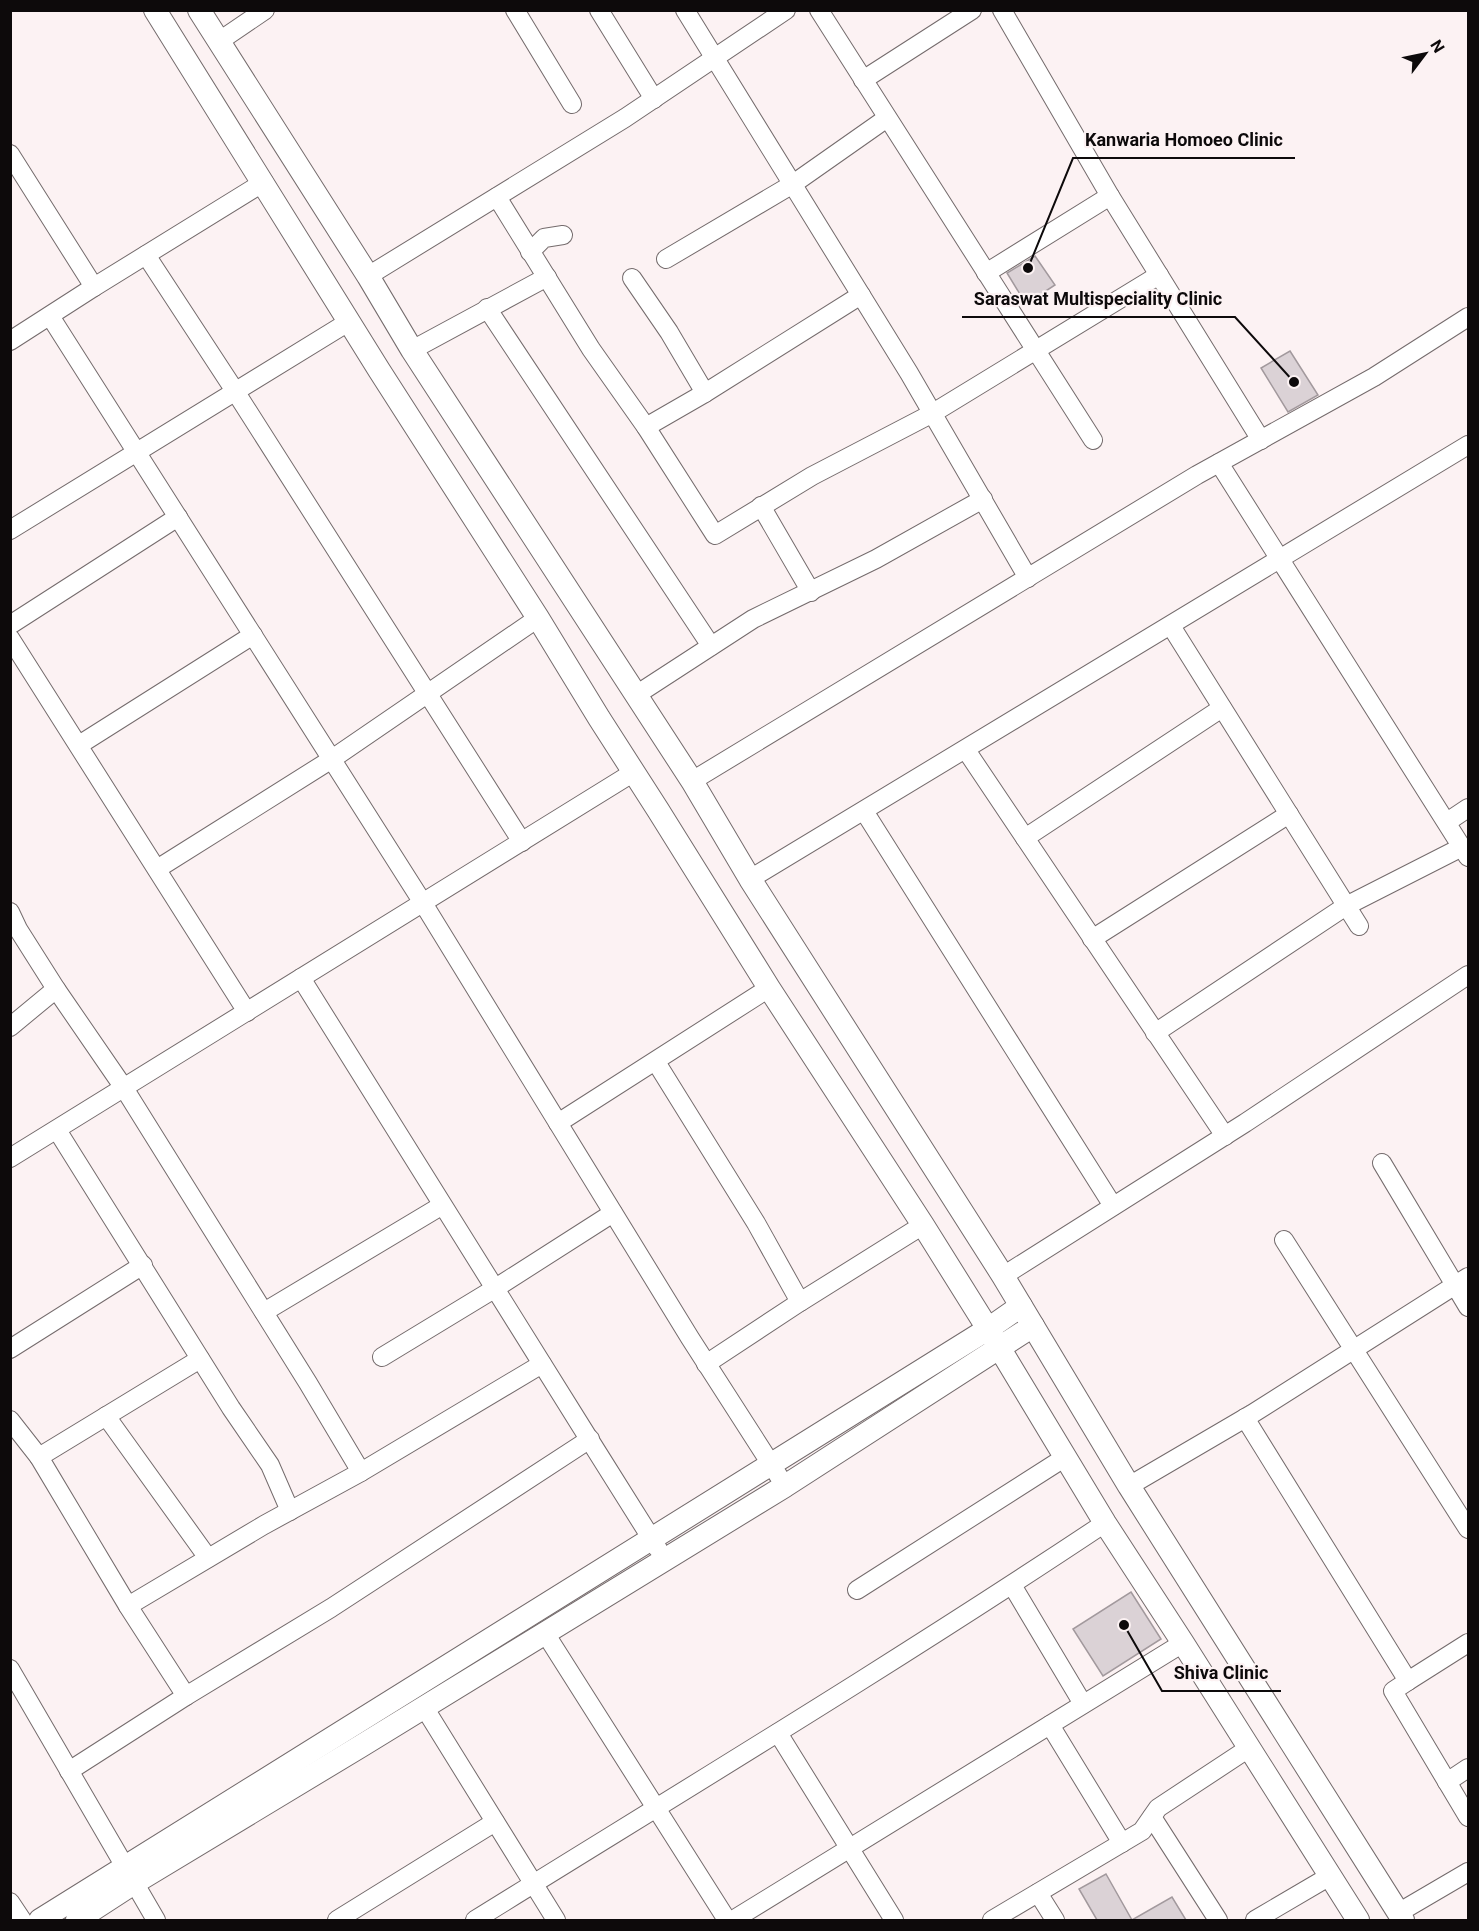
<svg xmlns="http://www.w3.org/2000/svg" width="1479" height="1931" font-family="Roboto,sans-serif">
<rect width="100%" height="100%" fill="#fcf2f3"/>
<g fill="#dbd2d6" stroke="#a2999d" stroke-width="1.5">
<polygon points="1035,256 1055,285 1026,304 1007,273"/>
<polygon points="1290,351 1318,395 1288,412 1261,368"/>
<polygon points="1131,1592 1161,1639 1103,1676 1073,1629"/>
<polygon points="1106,1874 1132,1920 1172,1897 1186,1920 1097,1920 1079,1889"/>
</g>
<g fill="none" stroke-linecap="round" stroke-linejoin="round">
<g stroke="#746b6c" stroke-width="20">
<g id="minor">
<polyline points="515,10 572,104"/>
<polyline points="599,10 654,99"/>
<polyline points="685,10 909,373 1028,578"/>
<polyline points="819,10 1093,440"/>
<polyline points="1002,10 1110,196 1261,440"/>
<polyline points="218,42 265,10"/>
<polyline points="863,80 972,10"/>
<polyline points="10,154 94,287 264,182"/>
<polyline points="497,197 591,349 646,427 715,535 812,476 933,413 1159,275"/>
<polyline points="530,252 544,238 563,235"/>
<polyline points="146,255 235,391 522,842"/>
<polyline points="666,259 793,184 887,118"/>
<polyline points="986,273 1110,196"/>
<polyline points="368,276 625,118 786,10"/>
<polyline points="632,278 669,332 705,393"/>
<polyline points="487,308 711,646"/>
<polyline points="50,316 423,903 690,1338 785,1486"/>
<polyline points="10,341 94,287"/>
<polyline points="412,350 547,277"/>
<polyline points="646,427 705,393 861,295"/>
<polyline points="1219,463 1468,857"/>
<polyline points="761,506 811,592"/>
<polyline points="10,530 350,321"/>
<polyline points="10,625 178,517"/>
<polyline points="1171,626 1359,926"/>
<polyline points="10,638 247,1012"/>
<polyline points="636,695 753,619 876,559 983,499"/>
<polyline points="79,745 253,635"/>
<polyline points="966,750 1225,1136"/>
<polyline points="692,781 1197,475 1374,377 1468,317"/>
<polyline points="864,811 1113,1206"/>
<polyline points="1447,822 1468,808"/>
<polyline points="1025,838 1222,708"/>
<polyline points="157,869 332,759 538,618"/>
<polyline points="750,879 1468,445"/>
<polyline points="10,912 18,929 56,989 124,1088 308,1383 361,1472"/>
<polyline points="1092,939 1289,814"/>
<path d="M301 978C419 1170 539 1359 658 1549"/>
<polyline points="10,1027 56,989"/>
<polyline points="1155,1033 1346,906 1462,847"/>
<polyline points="656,1062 756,1223 800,1302"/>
<polyline points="558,1123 769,988"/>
<polyline points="57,1130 231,1408 270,1465 290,1511"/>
<polyline points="10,1158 634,772"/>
<polyline points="1382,1163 1468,1307"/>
<polyline points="1284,1240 1468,1529"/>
<polyline points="1003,1276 1245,1123 1468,975"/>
<polyline points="264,1312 441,1206"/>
<polyline points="10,1349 143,1265"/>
<polyline points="382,1357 494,1289 613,1213"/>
<polyline points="706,1364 800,1302 923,1225"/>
<polyline points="106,1416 208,1558"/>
<polyline points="1245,1418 1408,1681 1468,1643"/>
<polyline points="10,1420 39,1457"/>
<polyline points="1129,1486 1252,1414 1468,1277"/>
<polyline points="1012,1585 1083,1704"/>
<polyline points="857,1590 1064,1458"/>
<polyline points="128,1606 264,1525 361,1472 542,1364"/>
<polyline points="545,1633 727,1920"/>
<polyline points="10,1669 156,1920"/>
<polyline points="1408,1681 1393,1691 1468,1817"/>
<polyline points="186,1696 128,1606 39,1457 200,1359"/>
<polyline points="424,1707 556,1920"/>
<polyline points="1050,1725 1122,1843"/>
<polyline points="778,1733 894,1920"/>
<polyline points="69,1771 186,1696 331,1608 590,1439"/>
<polyline points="1447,1782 1468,1768"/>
<polyline points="1152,1817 1218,1920"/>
<polyline points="1038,1893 1055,1920"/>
<polyline points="10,1902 22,1920"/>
<polyline points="1398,1913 1468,1872"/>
<polyline points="337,1920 495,1822"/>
<path d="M475 1920C686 1789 898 1661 1105 1523"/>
<polyline points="733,1920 1183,1643"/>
<polyline points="992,1920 1142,1831 1158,1808 1249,1748"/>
<polyline points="1255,1920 1330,1876"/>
</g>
</g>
<g stroke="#746b6c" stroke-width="24">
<g id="tertiary">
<polyline points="155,10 379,370 538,618 599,718 658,810 769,988 923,1225 988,1329 1105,1523 1183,1643 1358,1920"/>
<polyline points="199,10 368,276 412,350 692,781 750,879 1003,1276 1129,1486 1403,1920"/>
<polyline points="40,1920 988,1329 1021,1306"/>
<polyline points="77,1920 134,1883 361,1746 785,1486 1033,1326"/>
</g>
</g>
<use href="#minor" stroke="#fff" stroke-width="18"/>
<use href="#tertiary" stroke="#fff" stroke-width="22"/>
</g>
<path fill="none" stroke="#0d0a0b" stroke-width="2" d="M1028 268L1073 158H1295M1294 382L1235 317H962M1124 1625L1162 1691H1281"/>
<g fill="#0d0a0b" stroke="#fcf2f3" stroke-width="2">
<circle cx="1028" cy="268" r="6"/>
<circle cx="1294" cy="382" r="6"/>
<circle cx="1124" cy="1625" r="6"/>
</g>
<g font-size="18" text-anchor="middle" font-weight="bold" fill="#0d0a0b" stroke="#fcf2f3" stroke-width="4.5" stroke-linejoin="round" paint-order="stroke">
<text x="1184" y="146">Kanwaria Homoeo Clinic</text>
<text x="1098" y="305">Saraswat Multispeciality Clinic</text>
<text x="1221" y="1679">Shiva Clinic</text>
</g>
<rect width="1479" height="1931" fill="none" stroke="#0d0a0b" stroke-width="24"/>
<g transform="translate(1425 54) rotate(58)" stroke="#fcf2f3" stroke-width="4.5" paint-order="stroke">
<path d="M0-4.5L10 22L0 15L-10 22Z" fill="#0d0a0b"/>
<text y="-9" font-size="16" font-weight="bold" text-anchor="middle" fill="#0d0a0b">N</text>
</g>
</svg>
